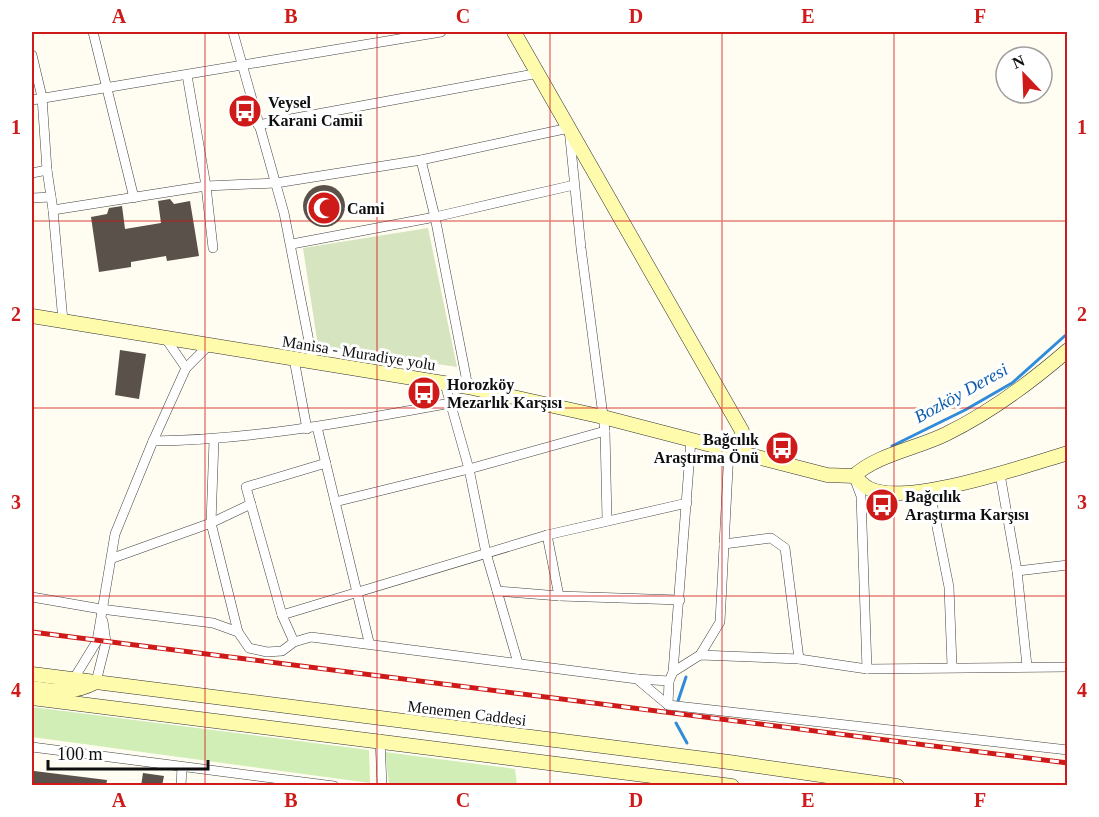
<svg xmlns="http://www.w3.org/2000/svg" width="1099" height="817" font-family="Georgia,serif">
<rect width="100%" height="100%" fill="#fffdf1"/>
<g fill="#d0eeb6">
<polygon points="32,707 369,750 370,783 32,737"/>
<polygon points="385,752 515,769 517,785 389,784"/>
</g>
<polygon fill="#d6e4bf" points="428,228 457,367 318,346 303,248"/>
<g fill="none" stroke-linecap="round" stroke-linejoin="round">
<g stroke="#308cda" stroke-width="3">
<polyline points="892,446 965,410 1012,383 1068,333"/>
<polyline points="678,701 686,677"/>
<polyline points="676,723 687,743"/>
</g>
</g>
<g fill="#59514a">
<circle cx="324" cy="206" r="21"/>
<polygon points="170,199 174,204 190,201 199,256 167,261 166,256 131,262 131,267 99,272 91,217 107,214 109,208 122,206 125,229 161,223 158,201"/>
<polygon points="120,350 146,354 139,399 115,395"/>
<polygon points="34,771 107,780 106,786 32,786"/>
<polygon points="143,773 164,776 162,786 141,786"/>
</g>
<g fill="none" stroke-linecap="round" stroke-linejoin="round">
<g stroke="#424242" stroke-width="10">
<g id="street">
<polyline points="93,32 134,198"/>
<polyline points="233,32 284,213 313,362"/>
<polyline points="32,55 42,97 47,170 53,210 63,321"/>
<polyline points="187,75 206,186 213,248"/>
<polyline points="32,100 441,32"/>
<polyline points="258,125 539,73"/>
<polyline points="421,160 435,217 468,387"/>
<polyline points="32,173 47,170"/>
<polyline points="32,198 51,197"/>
<polyline points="53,210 206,186 276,183 421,160 569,128 581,248 605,431 607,520"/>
<polyline points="292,244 435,217 574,185"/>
<polyline points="166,339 186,368"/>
<polyline points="294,359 307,429"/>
<polyline points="445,384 469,469 486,553 518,663"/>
<polyline points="317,427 369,642"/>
<polyline points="214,440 211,523 238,632"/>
<path d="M153 441C254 440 352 421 451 403"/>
<polyline points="1000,474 1017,571 1027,666"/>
<polyline points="855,480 861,496 867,669"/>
<polyline points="930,492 949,587 952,666"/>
<polyline points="335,502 469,469 605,431"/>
<polyline points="547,535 559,596"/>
<polyline points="724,544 771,538 785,548 799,659"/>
<polyline points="113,558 211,523 251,504"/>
<polyline points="1017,571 1068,565"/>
<polyline points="497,591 559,596 680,600"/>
<polyline points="32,597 101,609 213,623 238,632 249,648 267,652 282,651 294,642 311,637 637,679 668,705 1068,750"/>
<polyline points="282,615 547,535 687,503"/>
<polyline points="294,642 282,615 246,487 326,463"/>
<polyline points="700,655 720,622 729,450"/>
<polyline points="673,672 700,655 799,659 867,669 1068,667"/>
<polyline points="637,679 669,681 673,672 691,440"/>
<polyline points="73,680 97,641 115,534 153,441 186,368 209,345"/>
<polyline points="96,682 106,642 103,621"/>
<polyline points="668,705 669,681"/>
<polyline points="380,739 382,786"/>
<polyline points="32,747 334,786"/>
<polyline points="181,786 182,767"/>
</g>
</g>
<g stroke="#313131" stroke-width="15">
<g id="secondary">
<polyline points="514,32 742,431 738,453"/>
<polyline points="32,316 468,387 603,417 827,475 854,476"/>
<path d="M854 476C876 455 918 448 946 434 991 412 1030 383 1068 350"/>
<path d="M854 476C858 480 863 485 868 488 905 508 1027 465 1068 453"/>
<polyline points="32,674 729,762 897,786"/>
<path d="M32 688C56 692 73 694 96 682"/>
<polyline points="32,698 732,786"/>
</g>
</g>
<use href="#street" stroke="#fff" stroke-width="9"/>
<use href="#secondary" stroke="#fffbac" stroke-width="14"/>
<g stroke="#ce1a18" stroke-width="5">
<polyline id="rail" points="32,632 1068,763"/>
</g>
<use href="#rail" stroke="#fff" stroke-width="3" stroke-dasharray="9" stroke-linecap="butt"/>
</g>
<path fill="none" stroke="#ce1a18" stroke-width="1.5" stroke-opacity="0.55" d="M205 32V786M377 32V786M550 32V786M722 32V786M894 32V786M32 221H1068M32 408H1068M32 596H1068"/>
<defs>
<g id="bus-disc" transform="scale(1.725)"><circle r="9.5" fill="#ce1a18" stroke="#fff"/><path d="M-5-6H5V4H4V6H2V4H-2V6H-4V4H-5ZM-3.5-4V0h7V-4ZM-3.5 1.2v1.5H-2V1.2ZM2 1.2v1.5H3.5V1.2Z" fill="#fff"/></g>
<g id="mosque-disc" transform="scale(1.725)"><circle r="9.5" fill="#ce1a18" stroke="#fff"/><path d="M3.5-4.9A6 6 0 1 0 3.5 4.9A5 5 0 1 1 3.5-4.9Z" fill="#fff"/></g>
</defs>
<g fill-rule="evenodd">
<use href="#bus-disc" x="245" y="111"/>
<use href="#mosque-disc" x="324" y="208"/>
<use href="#bus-disc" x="424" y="393"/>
<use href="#bus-disc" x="782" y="448"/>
<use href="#bus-disc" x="882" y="505"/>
</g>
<g text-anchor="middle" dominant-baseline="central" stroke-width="6" stroke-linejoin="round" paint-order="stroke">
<g font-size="16" font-weight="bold" fill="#0f0f0f" stroke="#fff" text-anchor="start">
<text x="268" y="102">Veysel<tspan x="268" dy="18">Karani Camii</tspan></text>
<text x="347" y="208">Cami</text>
<text x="447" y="384">Horozköy<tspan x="447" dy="18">Mezarlık Karşısı</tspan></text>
<text x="759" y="439" text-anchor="end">Bağcılık<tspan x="759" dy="18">Araştırma Önü</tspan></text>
<text x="905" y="496">Bağcılık<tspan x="905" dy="18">Araştırma Karşısı</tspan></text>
</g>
<g font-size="16" fill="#0f0f0f" stroke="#fff">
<text transform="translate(359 353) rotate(9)">Manisa - Muradiye yolu</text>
<text transform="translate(467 713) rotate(7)">Menemen Caddesi</text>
</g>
<g font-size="18" font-style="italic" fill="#0b5dae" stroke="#fff">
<text transform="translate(961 393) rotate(-29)">Bozköy Deresi</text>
</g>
</g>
<rect width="1099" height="817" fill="none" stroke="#ffffff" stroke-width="66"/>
<g transform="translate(1024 75) rotate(337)"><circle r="28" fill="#ffffff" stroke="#9f9f9f" stroke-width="1.5"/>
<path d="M0-4.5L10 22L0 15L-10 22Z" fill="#ce1a18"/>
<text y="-9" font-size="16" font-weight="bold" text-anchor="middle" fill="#0f0f0f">N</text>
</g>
<path d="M48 760v9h160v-9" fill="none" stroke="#0f0f0f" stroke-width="3"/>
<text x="57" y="760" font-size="18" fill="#0f0f0f" stroke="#ffffff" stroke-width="4.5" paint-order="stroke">100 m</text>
<rect x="33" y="33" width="1033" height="751" fill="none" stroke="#ce1a18" stroke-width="2"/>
<g font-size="20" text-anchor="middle" font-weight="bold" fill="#ce1a18">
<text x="119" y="23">A</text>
<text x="291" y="23">B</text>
<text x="463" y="23">C</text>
<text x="636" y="23">D</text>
<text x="808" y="23">E</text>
<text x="980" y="23">F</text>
<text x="16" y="134">1</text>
<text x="1082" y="134">1</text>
<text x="16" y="321">2</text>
<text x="1082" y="321">2</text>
<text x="16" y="509">3</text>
<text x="1082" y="509">3</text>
<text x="16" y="697">4</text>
<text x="1082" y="697">4</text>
<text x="119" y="807">A</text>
<text x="291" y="807">B</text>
<text x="463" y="807">C</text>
<text x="636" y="807">D</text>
<text x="808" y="807">E</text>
<text x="980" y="807">F</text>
</g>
</svg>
